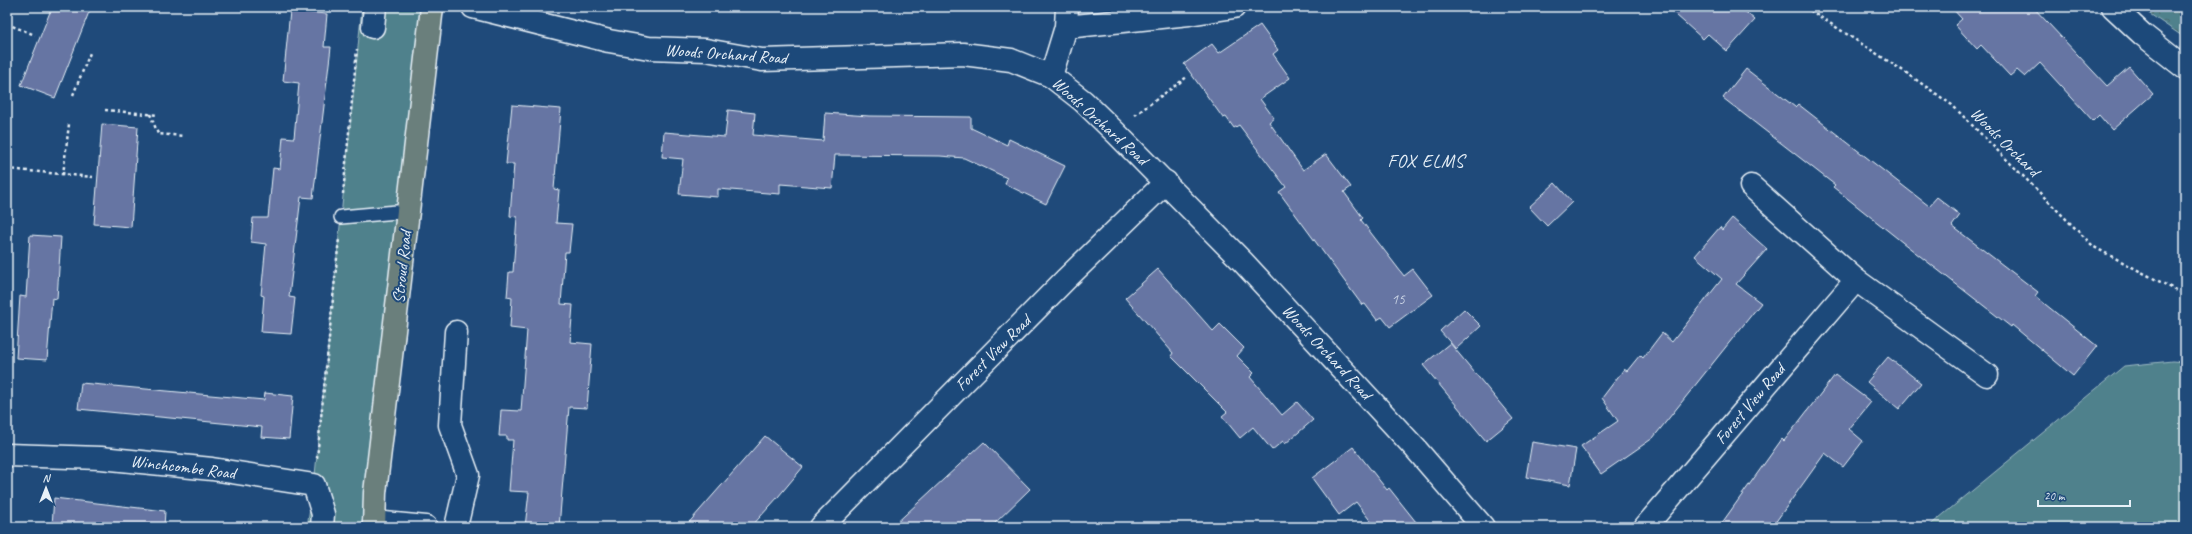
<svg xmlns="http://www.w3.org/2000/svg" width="2192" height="534" font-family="Caveat,sans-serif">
<defs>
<pattern id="forest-crowns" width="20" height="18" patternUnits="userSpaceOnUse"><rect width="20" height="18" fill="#4f818c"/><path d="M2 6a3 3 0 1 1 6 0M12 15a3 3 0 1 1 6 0" fill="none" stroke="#4b676e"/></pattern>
</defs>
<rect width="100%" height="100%" fill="#1f4a7a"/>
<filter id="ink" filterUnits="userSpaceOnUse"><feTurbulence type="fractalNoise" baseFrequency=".025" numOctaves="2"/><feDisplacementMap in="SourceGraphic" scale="8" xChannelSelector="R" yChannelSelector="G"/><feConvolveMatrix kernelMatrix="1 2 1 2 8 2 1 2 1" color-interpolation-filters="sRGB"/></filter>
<g filter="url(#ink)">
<g fill="#4f818c" stroke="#9cb9c2">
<polygon points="362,7 432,7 374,527 307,527 314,485"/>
<polygon points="2172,361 2185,362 2185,527 1928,527 2124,366"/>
</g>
<polygon fill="url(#forest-crowns)" stroke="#9cb9c2" points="2140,7 2185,7 2185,38 2144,10"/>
<g fill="#6675a3" stroke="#e8f1f8">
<polygon points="52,7 91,7 55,98 21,85"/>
<polygon points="1667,7 1740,7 1755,20 1727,51 1708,34 1703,39"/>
<polygon points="1951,7 2033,7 2107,86 2129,67 2153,94 2112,130 2099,115 2093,121 2040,63 2025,77 2017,70 2010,76 1981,45 1977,49 1955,25 1962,19"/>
<polygon points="290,11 327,14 324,47 331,47 313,198 301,197 289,297 295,298 291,334 261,332 264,296 261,295 266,244 251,242 253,218 268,218 273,168 280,169 283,137 294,138 299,83 283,81"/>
<polygon points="1260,25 1278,50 1273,54 1290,78 1260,99 1274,118 1269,122 1303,170 1326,154 1351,187 1344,192 1363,218 1361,220 1404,276 1413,269 1433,295 1390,327 1382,317 1377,320 1365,304 1362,305 1279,192 1286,187 1239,125 1234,128 1226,117 1223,118 1184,64 1212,44 1219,53"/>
<polygon points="1746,69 1795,107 1798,104 1929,206 1937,197 1960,215 1952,226 2038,292 2035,296 2097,346 2073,376 2012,325 2011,327 1902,242 1833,187 1835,185 1723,98"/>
<polygon points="512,105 561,109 554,189 559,190 556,223 572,224 569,252 565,252 561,304 573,305 570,342 592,344 587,408 569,407 559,527 525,527 529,492 509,491 513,440 507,440 507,436 499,436 501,410 521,411 527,330 510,328 512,298 507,297 509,272 513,272 517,217 510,216 514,164 506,164"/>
<polygon points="728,110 755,113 753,135 823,141 825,113 869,116 971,117 971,128 1007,145 1009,139 1065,166 1046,204 1005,184 1007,178 964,158 940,156 835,155 832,188 780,184 780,194 718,189 718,197 679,194 683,159 662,157 664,132 725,137"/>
<polygon points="102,124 138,127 131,227 94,224"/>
<polygon points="1555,183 1572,202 1547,226 1529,207"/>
<polygon points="1732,218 1767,249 1736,284 1761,303 1653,438 1601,474 1581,446 1618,421 1602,398 1624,369 1627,371 1640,355 1643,358 1662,333 1672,342 1722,279 1695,256 1720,227 1722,230"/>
<polygon points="30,235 61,237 57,299 52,298 47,360 16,358 20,296 26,297"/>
<polygon points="1158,269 1213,331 1220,324 1244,348 1237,356 1254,373 1250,377 1282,415 1297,402 1313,420 1285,444 1283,441 1272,450 1253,427 1240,438 1222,416 1227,412 1171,356 1173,353 1125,298"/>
<polygon points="1464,309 1481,326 1456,349 1440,331"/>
<polygon points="1450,343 1513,419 1486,441 1423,365"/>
<polygon points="1888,357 1921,383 1899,409 1867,382"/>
<polygon points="1835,375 1871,402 1849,429 1863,441 1843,467 1825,453 1772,527 1719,527 1782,439 1784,441"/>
<polygon points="81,383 264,400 265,393 293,396 289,439 261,437 262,427 78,409"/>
<polygon points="765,436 803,467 778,497 751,527 685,527"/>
<polygon points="984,442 1030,489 991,527 892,527"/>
<polygon points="1532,442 1576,449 1570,485 1526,477"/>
<polygon points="1353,447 1387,490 1389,488 1420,527 1375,527 1356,502 1339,515 1312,478"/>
<polygon points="54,498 165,511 164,527 73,527 52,525"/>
</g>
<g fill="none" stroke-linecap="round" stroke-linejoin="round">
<g stroke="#e8f1f8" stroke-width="16">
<polyline id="service" points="341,217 408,211"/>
</g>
<g stroke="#e8f1f8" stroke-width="25">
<g id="minor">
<polyline points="473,7 609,41 649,48 706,50 762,60 963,54 1011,60 1051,76 1083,101 1116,133 1243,262 1415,448 1483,527"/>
<polyline points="2113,7 2142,34 2185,68"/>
<polyline points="373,27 375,7"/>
<polyline points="1066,27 1189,14 1234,7"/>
<polyline points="1051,76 1066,27 1067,7"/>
<polyline points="1856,280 1987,375"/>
<polyline points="7,455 101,458 212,469 314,485 323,514 322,527"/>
<polyline points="374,522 426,527"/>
<polyline points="456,527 468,475 450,425 456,332"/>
<polyline points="821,527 1066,279 1166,182"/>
<polyline points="1645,527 1856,280 1751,186"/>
</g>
</g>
<g stroke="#e8f1f8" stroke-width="25">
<polyline id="primary" points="374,527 375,493 432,7"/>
</g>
<g stroke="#e8f1f8" stroke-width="2.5" stroke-dasharray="3 3" stroke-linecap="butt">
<polyline points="1805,7 1908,74 1952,105 2094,247 2185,295"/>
<polyline points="7,24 35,35"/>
<polyline points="73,95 90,53"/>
<polyline points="105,110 158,115"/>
<polyline points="150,114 158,134 184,136"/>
<polyline points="1135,115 1187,77"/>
<polyline points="7,169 93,177"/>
<polyline points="63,175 69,124"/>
<polyline points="343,194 357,49"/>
<polyline points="317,458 339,238"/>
</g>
<use href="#service" stroke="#1f4a7a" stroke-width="13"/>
<use href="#minor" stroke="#1f4a7a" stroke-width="22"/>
<use href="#primary" stroke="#6b7f7c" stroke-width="22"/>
</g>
</g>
<g text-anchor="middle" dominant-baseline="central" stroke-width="4" stroke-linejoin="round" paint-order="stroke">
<g font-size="15" fill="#c8d2e3">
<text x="1398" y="299">15</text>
</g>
<g font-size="17" fill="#e8f1f8" stroke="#1f4a7a">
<text transform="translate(726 54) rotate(4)">Woods Orchard Road</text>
<text transform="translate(1100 121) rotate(42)">Woods Orchard Road</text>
<text transform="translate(2005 142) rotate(45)">Woods Orchard</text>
<text transform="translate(402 267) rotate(-84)">Stroud Road</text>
<text transform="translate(1327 352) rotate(47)">Woods Orchard Road</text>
<text transform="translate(993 353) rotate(-45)">Forest View Road</text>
<text transform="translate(1750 404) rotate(-50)">Forest View Road</text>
<text transform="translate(183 467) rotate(7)">Winchcombe Road</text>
</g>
<g font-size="18" letter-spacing="1" fill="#e8f1f8" stroke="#1f4a7a">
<text x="1426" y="161">FOX ELMS</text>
</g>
</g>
<rect width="2192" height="534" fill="none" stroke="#1f4a7a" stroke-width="24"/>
<rect x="12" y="12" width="2168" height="510" fill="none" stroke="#e8f1f8" stroke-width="1.5" filter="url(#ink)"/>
<g transform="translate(46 488)" stroke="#1f4a7a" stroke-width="3" paint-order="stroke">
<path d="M0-3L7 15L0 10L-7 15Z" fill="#e8f1f8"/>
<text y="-6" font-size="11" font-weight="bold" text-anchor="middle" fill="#e8f1f8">N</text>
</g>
<path d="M2038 500v6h92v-6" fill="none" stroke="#e8f1f8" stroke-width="2"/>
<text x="2044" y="500" font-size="12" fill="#e8f1f8" stroke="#1f4a7a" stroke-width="3" paint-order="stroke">20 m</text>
</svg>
